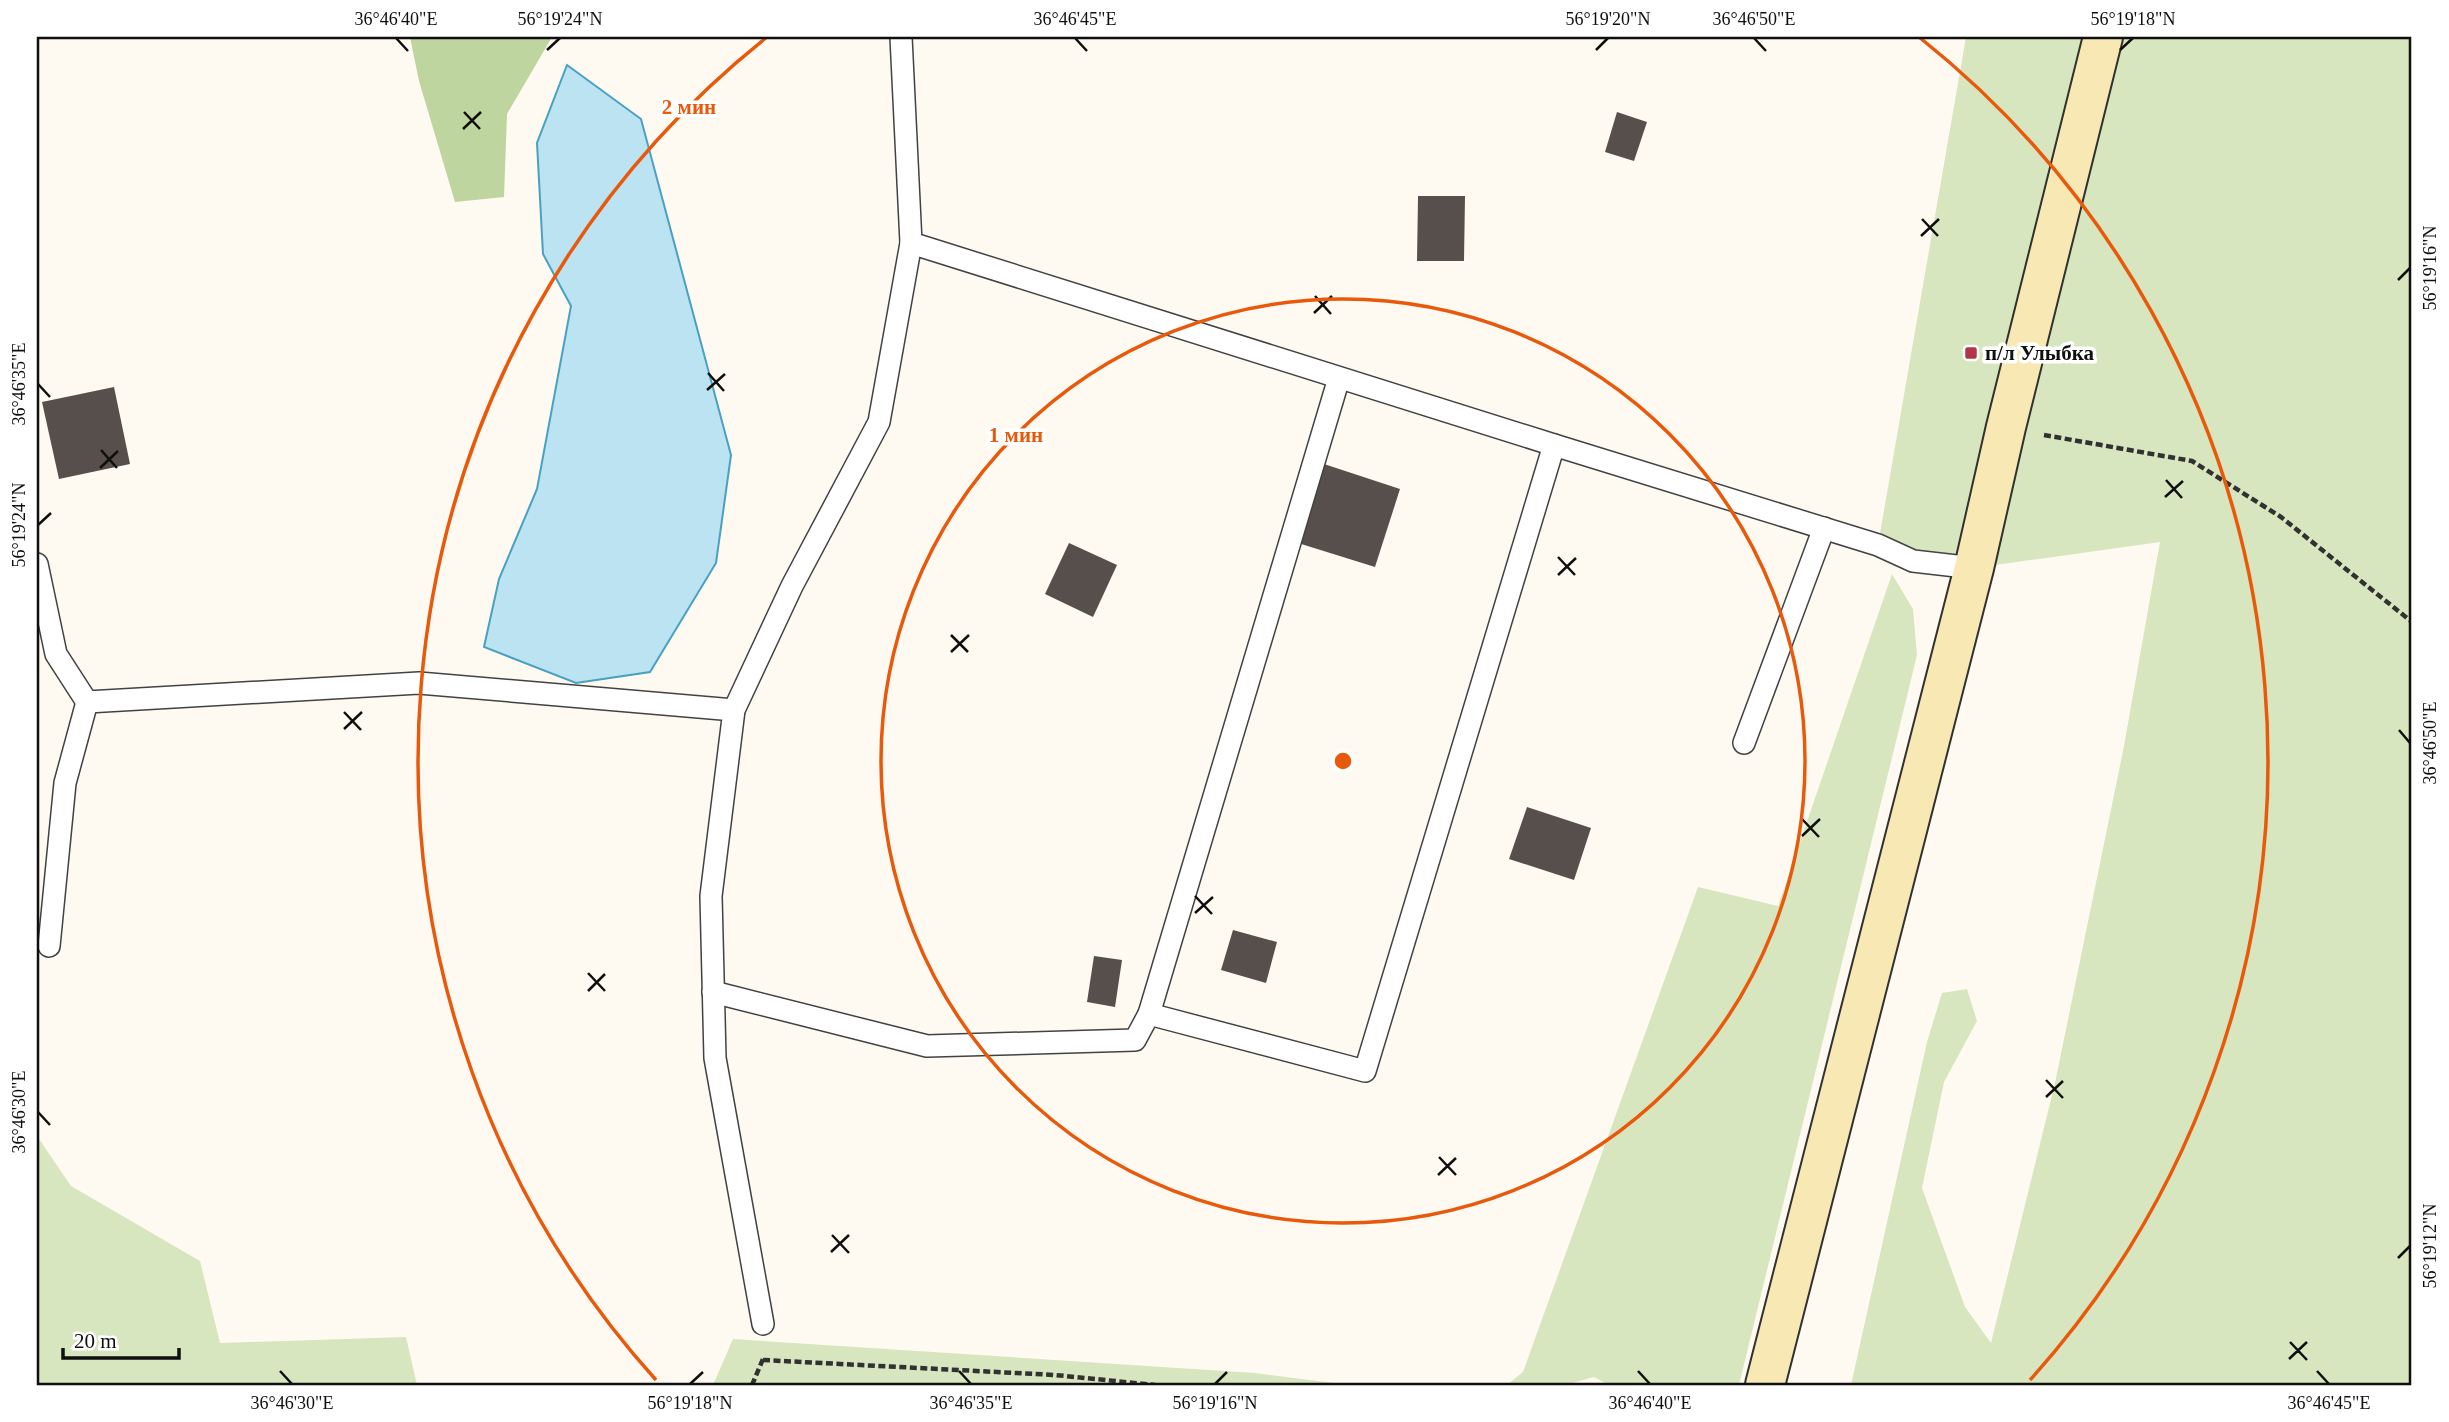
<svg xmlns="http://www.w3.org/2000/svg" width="2449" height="1422" font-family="Georgia,serif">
<rect width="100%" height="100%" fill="#fefaf2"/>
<g fill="#d7e6be">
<polygon points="1966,37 2412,37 2412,1385 1851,1385 1927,1042 1942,993 1967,989 1977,1021 1944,1082 1922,1188 1965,1307 1991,1343 2055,1083 2124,746 2160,542 1974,568 1878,545"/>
<polygon points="1892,574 1913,609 1917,655 1739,1385 1609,1385 1594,1377 1565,1385 1507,1385 1523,1372 1698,887 1778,906"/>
<polygon points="37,1136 71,1186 200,1261 220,1343 406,1337 417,1385 37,1385"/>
<polygon points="733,1339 1255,1373 1350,1385 713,1385"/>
</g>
<polygon fill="#bed59f" points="410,37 552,37 507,114 504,197 455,202 419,81"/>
<polygon fill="#bbe3f1" stroke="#49a0c1" stroke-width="2" points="567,65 641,119 731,455 716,563 650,672 576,683 484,647 499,579 537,489 571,306 543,254 537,143"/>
<g fill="#574f4c">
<polygon points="1617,112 1647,122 1634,161 1605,152"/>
<polygon points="1418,196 1465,196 1464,261 1417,261"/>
<polygon points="114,387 130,464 59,479 42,402"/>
<polygon points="1324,464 1400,489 1375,567 1298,543"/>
<polygon points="1069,543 1117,565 1093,617 1045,594"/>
<polygon points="1527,807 1591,828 1574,880 1509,859"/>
<polygon points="1233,930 1277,942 1266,983 1221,970"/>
<polygon points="1094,956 1122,960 1115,1007 1087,1002"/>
</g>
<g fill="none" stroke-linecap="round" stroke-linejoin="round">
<g stroke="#424242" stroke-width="24">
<g id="lane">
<polyline points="911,243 1554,445 1878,545 1913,561 1974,568"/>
<polyline points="37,564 56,654 87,702 419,683 734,710"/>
<polyline points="1744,743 1824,528"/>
<polyline points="49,946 65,783 87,702"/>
<polyline points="713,992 927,1046 1135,1040 1149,1014 1365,1071 1554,445"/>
<polyline points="1149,1014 1339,378"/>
<polyline points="763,1324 715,1058 711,896 734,710 792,586 879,422 911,243 901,37"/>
</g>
</g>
<g stroke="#313131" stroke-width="42">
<polyline id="secondary" points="1765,1385 1974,568 2006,427 2103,37"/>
</g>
<g stroke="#313131" stroke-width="4.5" stroke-dasharray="7 3.5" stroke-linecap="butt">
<polyline points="2044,435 2192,461 2281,517 2412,622"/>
<polyline points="763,1360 1055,1375 1155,1385"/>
<polyline points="752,1385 763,1359"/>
</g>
<use href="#lane" stroke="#fff" stroke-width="21"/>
<use href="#secondary" stroke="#f8e8b3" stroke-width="38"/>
</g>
<path fill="none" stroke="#0f0f0f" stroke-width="2.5" d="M396 38 408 51M1075 38 1087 51M1754 38 1766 51M547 50 560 38M1596 50 1608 38M2120 50 2133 38M464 112 480 129M463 129 481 112M1922 219 1938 236M1921 236 1939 219M2398 280 2410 268M1315 296 1331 314M1314 313 1332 296M708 373 724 391M38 384 50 397M707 390 725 374M101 450 117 468M100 468 118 451M2166 480 2182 498M2165 497 2183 481M38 525 51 513M1558 557 1575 575M1558 575 1576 558M951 635 968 652M951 652 969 635M344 712 361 730M344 729 362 712M2399 730 2410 743M1802 819 1819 837M1802 836 1820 819M1195 896 1212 914M1195 913 1213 897M588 973 605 991M588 991 605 974M2046 1080 2063 1098M2046 1097 2063 1081M38 1112 50 1125M1439 1157 1456 1175M1438 1175 1456 1158M832 1235 849 1253M831 1252 849 1235M2398 1258 2410 1246M2290 1342 2307 1360M2289 1359 2307 1342M280 1371 292 1384M959 1371 971 1384M1638 1371 1650 1384M2317 1371 2329 1384M690 1384 703 1372M1215 1384 1227 1372"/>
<g fill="none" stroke="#e8590c" stroke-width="3.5">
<circle cx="1343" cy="761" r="462"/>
<path d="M656 1380A925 925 0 0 1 767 37M1919 37A925 925 0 0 1 2030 1380"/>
</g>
<rect fill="#b33348" stroke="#fff" stroke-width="2.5" x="1964" y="346" width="14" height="14" rx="3.5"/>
<g text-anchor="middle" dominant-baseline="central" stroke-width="7" stroke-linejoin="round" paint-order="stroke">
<g font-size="21" font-weight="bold" fill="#0f0f0f" stroke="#fff" text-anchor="start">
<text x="1985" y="353">п/л Улыбка</text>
</g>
</g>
<circle cx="1343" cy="761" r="10" fill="#e8590c" stroke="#fff" stroke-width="3.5"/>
<g font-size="21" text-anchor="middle" font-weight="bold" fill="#e8590c" stroke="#fff" stroke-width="7" stroke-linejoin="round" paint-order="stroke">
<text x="689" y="114">2 мин</text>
<text x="1016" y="442">1 мин</text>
</g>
<rect width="2449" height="1422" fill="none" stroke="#ffffff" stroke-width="77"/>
<path d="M63 1348v10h116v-10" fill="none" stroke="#0f0f0f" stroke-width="3.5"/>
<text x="74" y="1348" font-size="21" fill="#0f0f0f" stroke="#ffffff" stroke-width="5" paint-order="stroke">20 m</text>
<rect x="38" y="38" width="2372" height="1346" fill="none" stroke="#0f0f0f" stroke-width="2.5"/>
<g font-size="18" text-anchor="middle" fill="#0f0f0f">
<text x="396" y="25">36°46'40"E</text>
<text x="560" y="25">56°19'24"N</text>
<text x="1075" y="25">36°46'45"E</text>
<text x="1608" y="25">56°19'20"N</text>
<text x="1754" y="25">36°46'50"E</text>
<text x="2133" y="25">56°19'18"N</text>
<text transform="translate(2430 268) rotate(-90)" y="6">56°19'16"N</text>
<text transform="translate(19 384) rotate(-90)" y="6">36°46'35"E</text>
<text transform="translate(19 525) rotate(-90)" y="6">56°19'24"N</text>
<text transform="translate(2430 743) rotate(-90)" y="6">36°46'50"E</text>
<text transform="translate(19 1112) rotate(-90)" y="6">36°46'30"E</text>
<text transform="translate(2430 1246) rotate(-90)" y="6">56°19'12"N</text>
<text x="292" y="1409">36°46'30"E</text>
<text x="690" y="1409">56°19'18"N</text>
<text x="971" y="1409">36°46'35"E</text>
<text x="1215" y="1409">56°19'16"N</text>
<text x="1650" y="1409">36°46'40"E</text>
<text x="2329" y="1409">36°46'45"E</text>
</g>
</svg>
